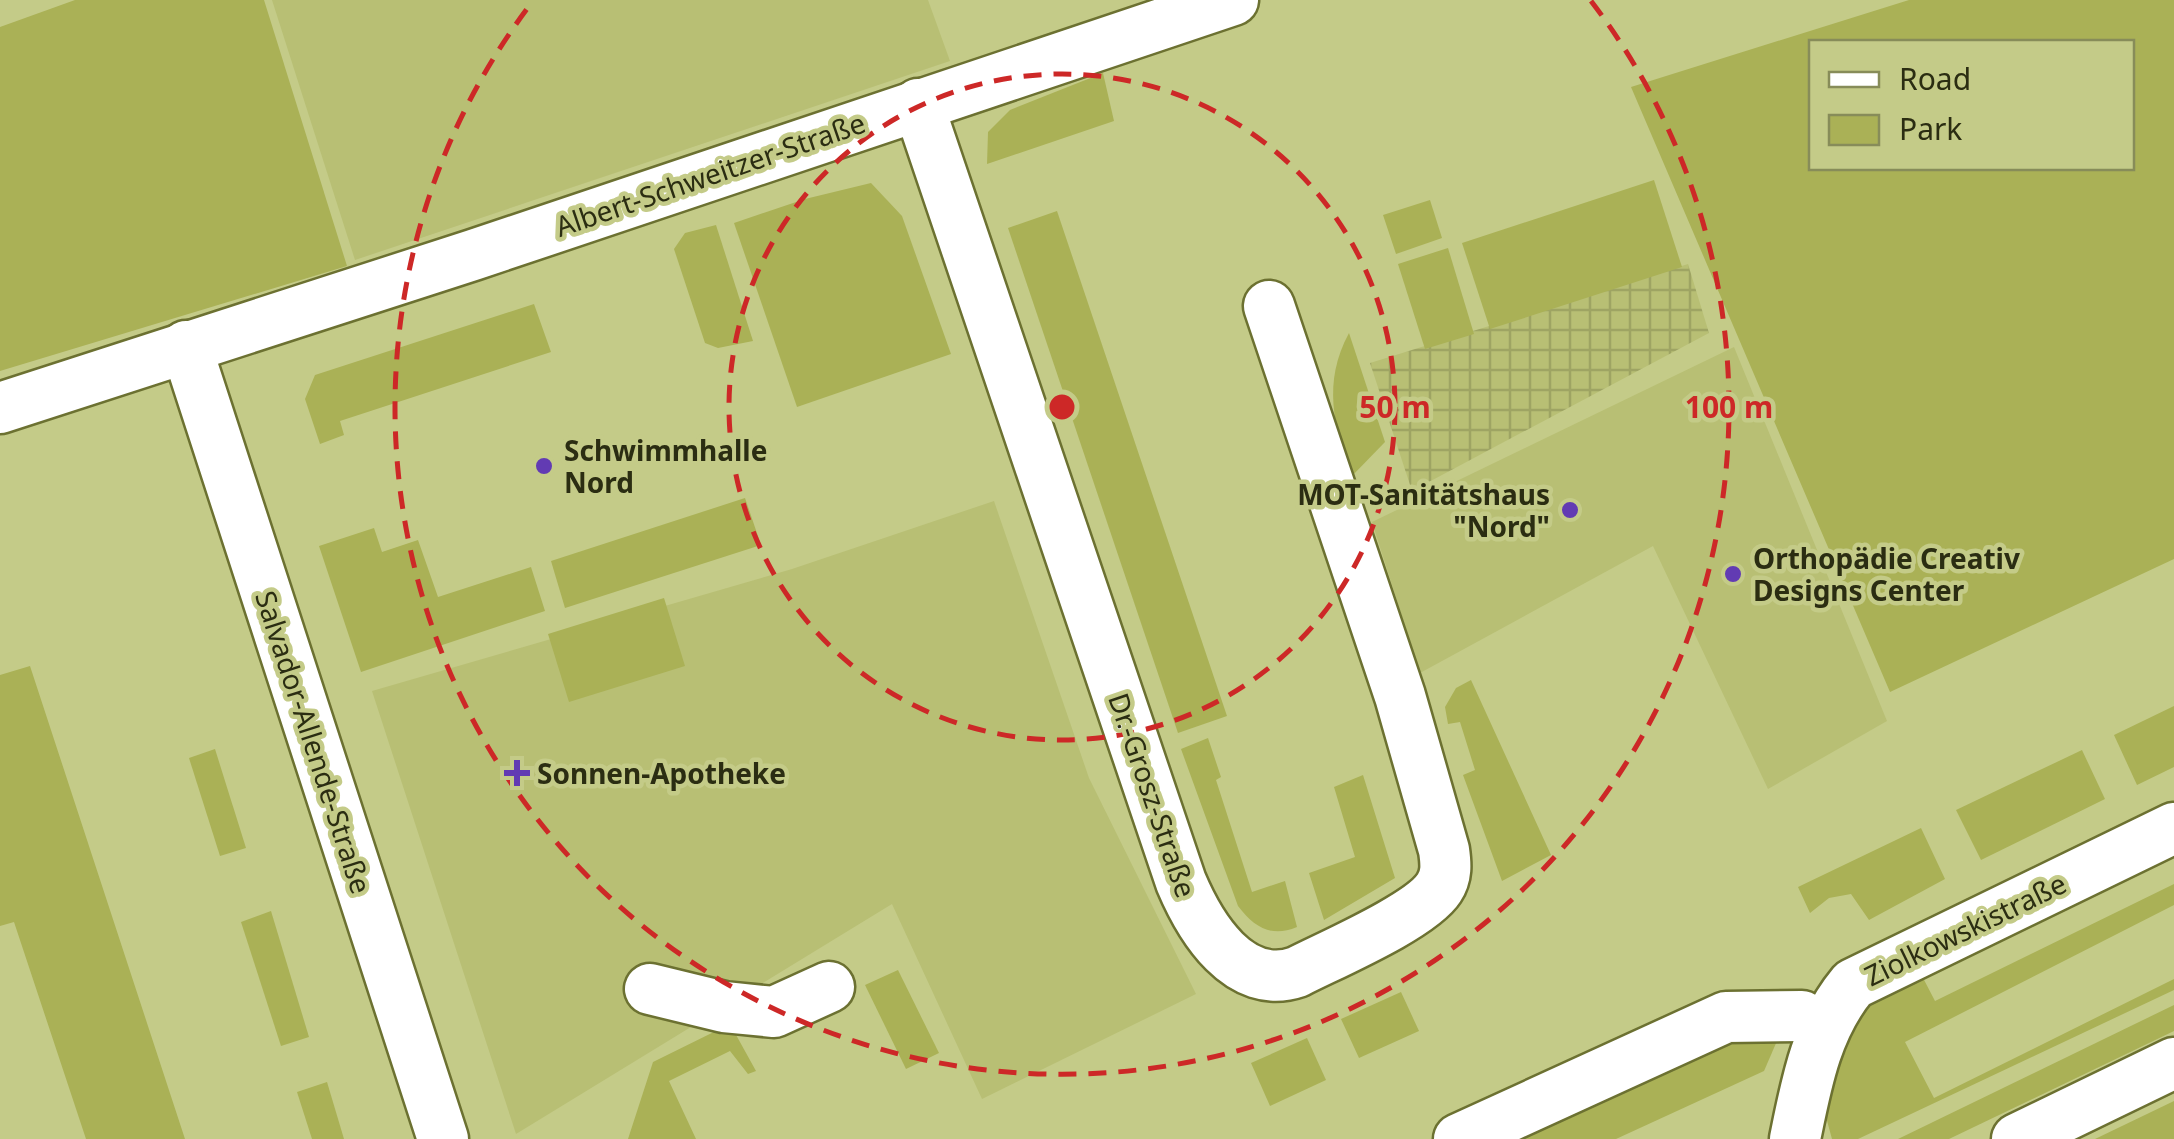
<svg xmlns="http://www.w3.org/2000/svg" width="2174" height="1139" font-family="'Noto Sans',sans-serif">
<defs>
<pattern id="industrial-grid" width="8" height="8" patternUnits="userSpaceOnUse" patternTransform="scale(2.5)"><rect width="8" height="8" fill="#b8bf74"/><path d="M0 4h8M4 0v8" fill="none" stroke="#9ea463"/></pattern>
</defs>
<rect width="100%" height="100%" fill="#c4cb88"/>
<g fill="#b8bf74">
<polygon points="272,0 928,0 950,61 355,260"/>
<polygon points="1734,347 1887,721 1768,789 1653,546 1420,673 1372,522"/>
<polygon points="994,501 1089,778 1196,994 982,1099 892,904 516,1134 372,691 792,569"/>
</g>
<polygon fill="url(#industrial-grid)" points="1688,264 1709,333 1412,491 1370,363"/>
<g fill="#aab156" fill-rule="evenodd">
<polygon points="75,0 264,0 347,266 0,371 0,27"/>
<path d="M1909 0H2174V559L1890 692 1631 87ZM1812 42H2132V168H1812Z"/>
<polygon points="1103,73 1114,121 987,164 988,132 1010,110"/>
<polygon points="1654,180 1682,267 1490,329 1462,243"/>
<polygon points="871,183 902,216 951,354 797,407 734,223 805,199"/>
<polygon points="1430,200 1442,238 1396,254 1383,215"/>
<polygon points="1057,211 1227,716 1178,733 1008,228"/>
<polygon points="716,225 753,341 718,348 705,343 674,249 685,233"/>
<polygon points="1448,248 1474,334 1425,349 1398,264"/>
<polygon points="534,304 551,352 340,421 344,435 320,444 305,399 315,375"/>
<path d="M1349 333 1385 442 1351 477C1334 426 1322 383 1349 333Z"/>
<polygon points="745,498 761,545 565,608 551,561"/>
<polygon points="374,528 382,552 418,540 438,597 531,567 545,611 361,672 319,546"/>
<polygon points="664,598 685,666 569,702 548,634"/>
<polygon points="30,666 185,1139 86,1139 14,922 0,926 0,675"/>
<polygon points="1471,680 1551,855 1502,881 1463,775 1475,770 1460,722 1448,724 1445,707 1456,688"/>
<polygon points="2174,706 2174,767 2137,785 2114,735"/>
<path d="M1208 738 1221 777 1216 780 1252 892 1285 881 1297 927C1271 938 1254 927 1238 906L1181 749Z"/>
<polygon points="215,749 246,848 220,856 189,758"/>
<polygon points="2082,750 2105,799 1981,860 1956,810"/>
<polygon points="1363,775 1395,878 1324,920 1309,873 1355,857 1334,787"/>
<polygon points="1921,828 1945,879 1869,920 1851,894 1829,898 1810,913 1798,887"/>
<polygon points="2174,884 2174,905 1905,1042 1934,1098 2174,979 2174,990 1858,1139 1832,1139 1826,1117 1829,1089 1859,1017 1876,1000 1922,976 1935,1001"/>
<polygon points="271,911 309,1037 281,1046 241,922"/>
<polygon points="898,970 939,1053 906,1069 865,985"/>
<polygon points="1401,992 1419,1031 1359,1058 1341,1019"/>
<polygon points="2174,1005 2174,1031 1949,1139 1898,1139"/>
<polygon points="730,1024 756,1071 748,1074 730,1051 669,1081 696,1139 628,1139 653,1062"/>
<polygon points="1731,1034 1780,1034 1764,1071 1616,1139 1512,1139"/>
<polygon points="1307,1038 1326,1080 1270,1106 1251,1063"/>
<polygon points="327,1082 344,1139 312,1139 297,1092"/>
<polygon points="2174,1101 2174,1139 2095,1139"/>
</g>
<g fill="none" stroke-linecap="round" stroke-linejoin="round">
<g stroke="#6c7131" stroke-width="55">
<g id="minor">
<path d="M918 104 1181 882C1200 927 1239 992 1297 972 1330 955 1420 917 1439 888 1447 876 1446 864 1444 850L1400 696 1269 306"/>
<polyline points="186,346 443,1139"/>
<polyline points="0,408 473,255 1233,0"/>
<polyline points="650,989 724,1007 774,1012 829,987"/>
<polyline points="1459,1139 1726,1017 1802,1016"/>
<path d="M1795 1139C1806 1085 1816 1028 1853 984L2174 828"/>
<polyline points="2017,1139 2174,1063"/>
</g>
</g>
<use href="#minor" stroke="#fff" stroke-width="50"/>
</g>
<g fill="none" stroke="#cd2827" stroke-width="5" stroke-dasharray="18 12">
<circle cx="1062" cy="407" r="333"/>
<path d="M1591 1A667 667 0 1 1 533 1"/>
</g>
<g fill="#623bb3" stroke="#c4cb88" stroke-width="4">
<circle cx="544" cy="466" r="10"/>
<circle cx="1570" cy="510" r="10"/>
<circle cx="1733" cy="574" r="10"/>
<path d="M512 758h10v10h10v10h-10v10h-10v-10h-10v-10h10z"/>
</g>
<g text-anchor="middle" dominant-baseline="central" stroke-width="9" stroke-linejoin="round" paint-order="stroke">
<g font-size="28" fill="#2b2d12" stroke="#c4cb88">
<text transform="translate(710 174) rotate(-19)">Albert-Schweitzer-Straße</text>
<text transform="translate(314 742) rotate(72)">Salvador-Allende-Straße</text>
<text transform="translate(1153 795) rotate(71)">Dr.-Grosz-Straße</text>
<text transform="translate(1965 929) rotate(-26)">Ziolkowskistraße</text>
</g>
<g font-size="28" font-weight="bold" fill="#2b2d12" stroke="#c4cb88" text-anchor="start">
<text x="564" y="450">Schwimmhalle<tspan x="564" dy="32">Nord</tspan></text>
<text x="1550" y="494" text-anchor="end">MOT-Sanitätshaus<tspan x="1550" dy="32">"Nord"</tspan></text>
<text x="1753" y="558">Orthopädie Creativ<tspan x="1753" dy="32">Designs Center</tspan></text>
<text x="537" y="773">Sonnen-Apotheke</text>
</g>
</g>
<circle cx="1062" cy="407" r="15" fill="#cd2827" stroke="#c4cb88" stroke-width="5"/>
<g font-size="30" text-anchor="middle" font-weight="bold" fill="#cd2827" stroke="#c4cb88" stroke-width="9" stroke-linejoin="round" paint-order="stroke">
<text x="1395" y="418">50 m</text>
<text x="1729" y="418">100 m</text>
</g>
<rect x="1809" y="40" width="325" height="130" fill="#c4cb88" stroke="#878c59" stroke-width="2.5"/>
<rect x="1829" y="72" width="50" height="15" fill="#ffffff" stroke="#878c59" stroke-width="2.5"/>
<text x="1899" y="90" font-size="30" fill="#2b2d12">Road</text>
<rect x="1829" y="115" width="50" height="30" fill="#aab156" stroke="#878c59" stroke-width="2.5"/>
<text x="1899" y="140" font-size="30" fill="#2b2d12">Park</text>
</svg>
